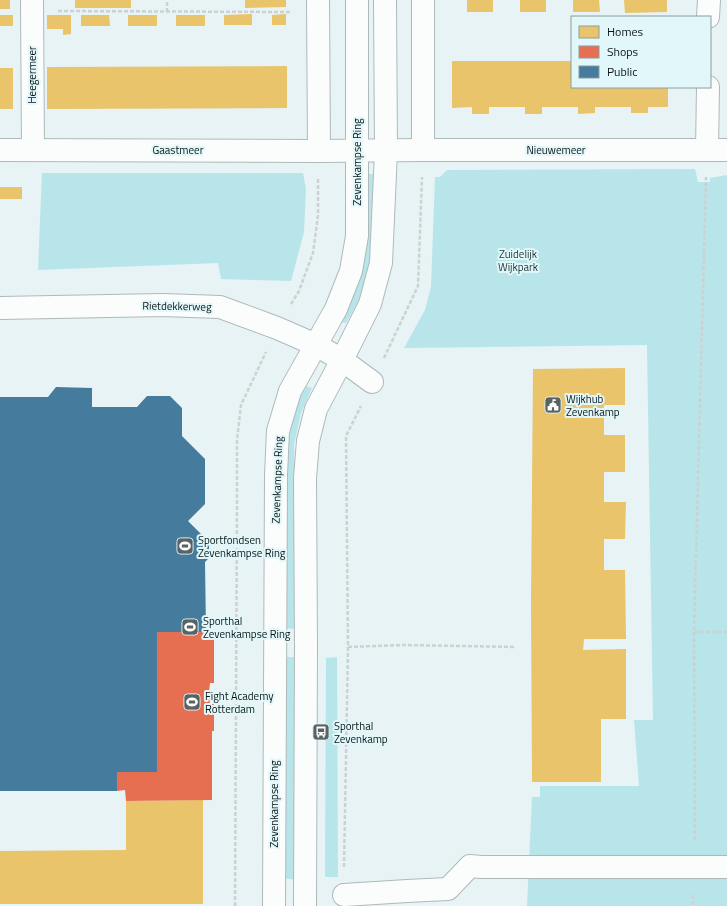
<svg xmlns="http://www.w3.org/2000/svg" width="727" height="906" font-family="'Titillium Web',sans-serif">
<rect width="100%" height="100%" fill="#e7f3f4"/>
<g fill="#b7e5ea">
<polygon points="695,169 698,182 710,182 710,178 727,175 727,906 527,906 532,797 540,797 540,786 639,786 634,720 653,720 647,345 404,348 425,310 431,287 435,177 440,177 447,170"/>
<polygon points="42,173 303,173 306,189 304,232 291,281 221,279 218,263 38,270"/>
<polygon points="368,174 374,174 370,269 358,302 346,323 339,322 357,288 366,249"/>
<polygon points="303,385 312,388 301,413 294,445 296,629 282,628 285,430"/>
<polygon points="282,657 296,657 296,880 282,878"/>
<polygon points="337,657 338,877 325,877 326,658"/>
</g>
<g fill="#e9c46a">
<rect x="0" y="0" width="10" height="9"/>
<rect x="75" y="0" width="56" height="8"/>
<polygon points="245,0 286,0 286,7 245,8"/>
<rect x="467" y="0" width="26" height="12"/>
<rect x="520" y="0" width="26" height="12"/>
<polygon points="573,0 599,0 600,12 573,12"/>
<polygon points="624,0 667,0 667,12 625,13"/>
<polygon points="252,14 252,25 224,25 224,15"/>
<polygon points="286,14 286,25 272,25 272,15"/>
<rect x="0" y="15" width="13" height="11"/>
<polygon points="47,15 71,15 71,34 63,35 63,29 47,29"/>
<polygon points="81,15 109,15 110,26 81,26"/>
<rect x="128" y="15" width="29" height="11"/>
<rect x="176" y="15" width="29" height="11"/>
<polygon points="452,61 572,61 572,87 668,87 668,107 648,107 648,113 631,113 631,107 595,107 595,113 578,114 578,107 542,107 542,114 525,114 525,107 489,107 489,114 472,114 472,107 452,108"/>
<polygon points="287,66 287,108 47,109 47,67"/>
<rect x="0" y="68" width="13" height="41"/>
<rect x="0" y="187" width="22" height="12"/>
<polygon points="625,368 625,405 604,405 604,435 625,435 625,472 604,472 604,502 626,502 625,539 604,539 604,570 625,570 626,639 584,639 583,650 626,649 626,719 601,719 601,782 532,782 531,604 533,369"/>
<polygon points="203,800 203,904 0,904 0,851 126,850 126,801"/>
</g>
<polygon fill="#e76f51" points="157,632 214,632 214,683 210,683 209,692 210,704 214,704 214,731 212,731 212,800 126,801 125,790 117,791 117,772 157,772"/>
<polygon fill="#457b9d" points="56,387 92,388 92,407 137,407 147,396 170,396 182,408 182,436 205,459 205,504 188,521 209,542 209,558 205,562 206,632 157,632 157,772 117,772 117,791 0,791 0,397 48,397"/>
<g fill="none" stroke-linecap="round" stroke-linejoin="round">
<g stroke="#afb9ba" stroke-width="24">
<g id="minor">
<polyline points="32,0 33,150"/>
<polyline points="318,0 319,151"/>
<polyline points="708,17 709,0"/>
<polyline points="0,150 319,151 423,150 727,150"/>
<polyline points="423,150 423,0"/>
<polyline points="707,150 708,87"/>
<polyline points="0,308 163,305 220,307 277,328 316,345 342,360 372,382"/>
<polyline points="344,895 407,891 448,889 470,866 481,867 727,867"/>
</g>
</g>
<g stroke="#afb9ba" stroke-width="24">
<g id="major">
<polyline points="274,906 276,475 278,431 290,391 336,309 351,271 357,236 357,0"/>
<polyline points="305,906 306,646 305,478 308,441 316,409 342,360 370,304 381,263 386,151 385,0"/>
</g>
</g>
<g stroke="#ced1d2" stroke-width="2.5" stroke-dasharray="4 2" stroke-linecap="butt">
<polyline points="58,11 291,12"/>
<polyline points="167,12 167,0"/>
<polyline points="291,304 299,291 313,253 318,215 318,178"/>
<polyline points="384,358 418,286 422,177"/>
<polyline points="694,632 727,632"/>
<polyline points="348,647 404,645 515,647"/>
<polyline points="695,840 694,632 706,177"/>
<polyline points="344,867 348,647 346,436 361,406"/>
<polyline points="693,895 693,906"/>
<polyline points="235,906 237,503 237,440 241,405 266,352"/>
</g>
<use href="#minor" stroke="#fbfdfd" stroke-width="22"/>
<use href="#major" stroke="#fbfdfd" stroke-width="22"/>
</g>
<defs>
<g id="civic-square" transform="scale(0.9)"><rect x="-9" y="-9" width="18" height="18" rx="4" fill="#596363" stroke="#e1f7fa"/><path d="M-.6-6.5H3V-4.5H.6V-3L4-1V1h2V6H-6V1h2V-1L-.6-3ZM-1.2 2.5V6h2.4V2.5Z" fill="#fff"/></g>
<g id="stadium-square" transform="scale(0.9)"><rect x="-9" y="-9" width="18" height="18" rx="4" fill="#596363" stroke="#e1f7fa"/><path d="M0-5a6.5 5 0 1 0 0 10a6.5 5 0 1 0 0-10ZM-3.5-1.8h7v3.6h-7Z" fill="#fff"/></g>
<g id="bus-square" transform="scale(0.9)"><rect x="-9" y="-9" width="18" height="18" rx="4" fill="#596363" stroke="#e1f7fa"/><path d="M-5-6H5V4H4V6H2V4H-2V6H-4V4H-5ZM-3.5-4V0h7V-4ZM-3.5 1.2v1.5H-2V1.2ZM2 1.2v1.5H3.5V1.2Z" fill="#fff"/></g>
</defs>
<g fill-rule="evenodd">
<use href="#civic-square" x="553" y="405"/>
<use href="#stadium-square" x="185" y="546"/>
<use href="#stadium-square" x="190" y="627"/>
<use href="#stadium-square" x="192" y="702"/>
<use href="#bus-square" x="321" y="732"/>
</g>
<g text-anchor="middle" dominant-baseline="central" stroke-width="4" stroke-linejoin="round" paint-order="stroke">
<g font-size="11" fill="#0d1515" stroke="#e1f7fa">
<text transform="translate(32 75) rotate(-90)">Heegermeer</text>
<text x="178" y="150">Gaastmeer</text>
<text x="556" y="150">Nieuwemeer</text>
<text transform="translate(357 162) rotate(-90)">Zevenkampse Ring</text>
<text transform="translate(177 306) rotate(1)">Rietdekkerweg</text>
<text transform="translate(277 480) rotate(-88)">Zevenkampse Ring</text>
<text transform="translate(274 804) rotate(-90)">Zevenkampse Ring</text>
</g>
<g font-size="11" fill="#1e3638" stroke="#e1f7fa">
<text x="518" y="254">Zuidelijk<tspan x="518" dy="13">Wijkpark</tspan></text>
</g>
<g font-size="11" fill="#0d1515" stroke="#e1f7fa" text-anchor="start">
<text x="566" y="399">Wijkhub<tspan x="566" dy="13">Zevenkamp</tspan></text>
<text x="198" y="540">Sportfondsen<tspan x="198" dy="13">Zevenkampse Ring</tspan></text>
<text x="203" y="621">Sporthal<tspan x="203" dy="13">Zevenkampse Ring</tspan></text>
<text x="205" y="696">Fight Academy<tspan x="205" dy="13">Rotterdam</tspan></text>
<text x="334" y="726">Sporthal<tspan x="334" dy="13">Zevenkamp</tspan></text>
</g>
</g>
<rect x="571" y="16" width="140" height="72" fill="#e1f7fa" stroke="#8c9d9e"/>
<rect x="579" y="26" width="20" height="12" fill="#e9c46a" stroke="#8c9d9e"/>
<text x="607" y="36" font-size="12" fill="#0d1515">Homes</text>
<rect x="579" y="46" width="20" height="12" fill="#e76f51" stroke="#8c9d9e"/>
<text x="607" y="56" font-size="12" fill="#0d1515">Shops</text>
<rect x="579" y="66" width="20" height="12" fill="#457b9d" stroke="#8c9d9e"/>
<text x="607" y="76" font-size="12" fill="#0d1515">Public</text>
</svg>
